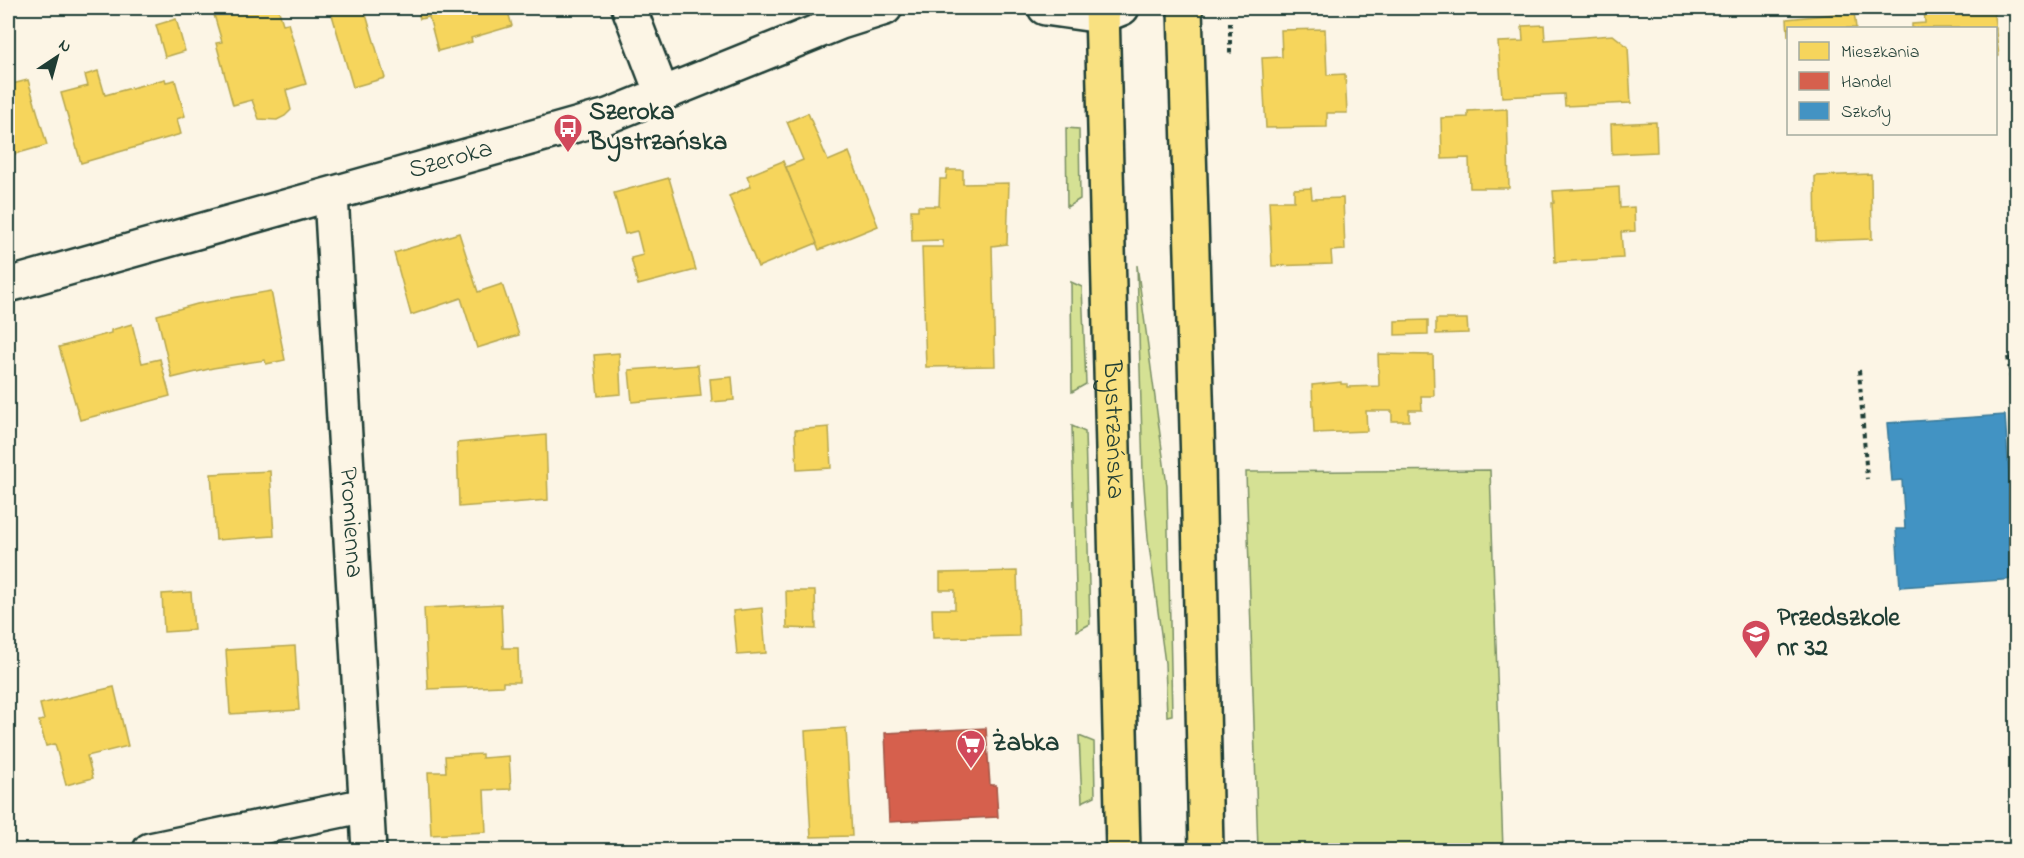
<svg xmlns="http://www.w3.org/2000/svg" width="2024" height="858" font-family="'Indie Flower',sans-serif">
<rect width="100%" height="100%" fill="#fcf5e5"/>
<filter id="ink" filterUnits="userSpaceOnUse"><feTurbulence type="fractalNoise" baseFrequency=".0167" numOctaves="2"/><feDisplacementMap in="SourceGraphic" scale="12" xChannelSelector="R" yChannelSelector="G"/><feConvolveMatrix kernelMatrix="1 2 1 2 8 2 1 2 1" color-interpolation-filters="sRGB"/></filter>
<g filter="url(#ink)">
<g fill="#d5e194" stroke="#7a8f64" stroke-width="1.5">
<polygon points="1066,128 1079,129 1080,199 1067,207"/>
<polygon points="1137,265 1167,486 1172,715 1167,716 1165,663 1148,538 1143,473"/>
<polygon points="1071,282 1082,287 1086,384 1072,392"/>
<polygon points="1072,426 1085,432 1090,624 1077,631"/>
<polygon points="1490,470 1503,850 1258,850 1246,472"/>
<polygon points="1079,736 1094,742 1095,796 1082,802"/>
</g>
<g fill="#f6d55c" stroke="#b6a750" stroke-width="1.5">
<polygon points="212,8 278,8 283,24 288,23 306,84 286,90 291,110 285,116 277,120 259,119 252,100 233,105 216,43 222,42"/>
<polygon points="330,8 364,8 385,78 353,87"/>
<polygon points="417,8 507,8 512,26 471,38 472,42 438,51 429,17 420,19"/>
<polygon points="1924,8 1993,8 1999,56 1996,57 1996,28 1912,28 1912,24 1925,23"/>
<polygon points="1854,12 1856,28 1788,28 1788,36 1787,19"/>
<polygon points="176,19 185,51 165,57 156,25"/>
<polygon points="1544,25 1545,40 1613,35 1628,47 1631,103 1565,106 1564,94 1502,97 1498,42 1523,41 1522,26"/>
<polygon points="1325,29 1327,75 1345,74 1347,113 1327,113 1327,127 1266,128 1262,58 1282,57 1281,30"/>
<polygon points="98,71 105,95 165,79 166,82 175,80 185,116 177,119 181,134 81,163 61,93 88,86 85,75"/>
<polygon points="28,80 47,145 8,156 8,85"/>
<polygon points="1507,109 1509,188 1470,188 1469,158 1442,159 1441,118 1468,117 1468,111"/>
<polygon points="808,113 828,161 849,152 878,226 819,250 786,167 803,160 787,122"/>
<polygon points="1656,122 1657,152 1612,154 1611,124"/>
<polygon points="783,161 817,243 758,267 729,196 751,186 747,176"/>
<polygon points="947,170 963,170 963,184 1009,183 1007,244 992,246 995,366 926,367 922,247 943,247 942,240 912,241 911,210 918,210 918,206 939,206 940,179 946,179"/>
<polygon points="1871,174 1872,239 1816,241 1815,176"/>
<polygon points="669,178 696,270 638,285 631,258 643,255 637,231 625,234 614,193"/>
<polygon points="1619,187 1620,208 1634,207 1635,231 1621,232 1623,258 1555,262 1552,203 1554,203 1553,191"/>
<polygon points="1311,188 1312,199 1343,198 1345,250 1331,251 1332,264 1272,266 1269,201 1294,201 1294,189"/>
<polygon points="459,233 478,292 502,284 519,335 477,348 461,298 411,315 394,253"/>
<polygon points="271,291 285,360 266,364 265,360 213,368 172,378 157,315 197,304"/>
<polygon points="1436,319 1467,319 1468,333 1436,334"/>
<polygon points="1428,320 1428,334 1395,335 1395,321"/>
<polygon points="132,324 142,363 160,359 170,396 80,420 59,347 111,333 111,330"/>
<polygon points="619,353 621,394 598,396 594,355"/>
<polygon points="1378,354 1433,355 1434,396 1421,396 1422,410 1409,410 1409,421 1392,421 1392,411 1366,411 1367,431 1314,433 1312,385 1341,382 1341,384 1347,384 1347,387 1379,386"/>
<polygon points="698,365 701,396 632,402 629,370"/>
<polygon points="732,377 734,400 712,402 710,379"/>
<polygon points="829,427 831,468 797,470 795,430"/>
<polygon points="546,435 548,500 459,507 457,443"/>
<polygon points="270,471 274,536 216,540 211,474"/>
<polygon points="1017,571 1019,636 933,638 932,609 955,609 955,590 940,590 940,573"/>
<polygon points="786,591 815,591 816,629 787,628"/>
<polygon points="191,592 194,630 164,632 162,594"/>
<polygon points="8,595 13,620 8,621"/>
<polygon points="501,604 503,648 518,648 519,682 503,682 503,686 428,689 424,608"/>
<polygon points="762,608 766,653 737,655 733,611"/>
<polygon points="295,646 299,710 230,714 226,650"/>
<polygon points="114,687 128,746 87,756 93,778 66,785 55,744 46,746 39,721 44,720 40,704"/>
<polygon points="846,728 852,836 811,837 805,731"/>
<polygon points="482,754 482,758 509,756 511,789 484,790 486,832 431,835 428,772 446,772 445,756"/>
</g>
<polygon fill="#d6604d" stroke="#9f5646" stroke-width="1.5" points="986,728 990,785 996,785 998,817 889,822 885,733"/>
<polygon fill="#4393c3" stroke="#387998" stroke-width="1.5" points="2005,415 2016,579 1900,587 1896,529 1905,529 1902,480 1892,481 1887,423"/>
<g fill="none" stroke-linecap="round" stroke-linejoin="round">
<g stroke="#1f3d34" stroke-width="38">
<g id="minor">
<polyline points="629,8 662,94"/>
<polyline points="1045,8 1102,16 1122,8"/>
<path id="s1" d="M331 195 369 850"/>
<path id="s2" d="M8 285 608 116 841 22 885 8"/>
<polyline points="150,850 366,805"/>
</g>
</g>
<g stroke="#1f3d34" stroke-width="38">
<g id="major">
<path id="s3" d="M1102 8 1123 850"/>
<polyline points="1185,8 1198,464 1206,850"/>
</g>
</g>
<g stroke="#1f3d34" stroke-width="4" stroke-dasharray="4.5 4.5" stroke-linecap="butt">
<polyline points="1230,22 1230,58"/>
<polyline points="2008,357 2016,414"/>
<polyline points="1859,370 1867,479"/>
</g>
<use href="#minor" stroke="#fcf5e5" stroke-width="33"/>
<use href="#major" stroke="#f9e181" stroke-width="33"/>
</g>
</g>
<defs>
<g id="bus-pin" transform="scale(1.5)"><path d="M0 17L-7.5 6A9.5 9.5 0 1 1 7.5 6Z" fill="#d1495b" stroke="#fcf5e5"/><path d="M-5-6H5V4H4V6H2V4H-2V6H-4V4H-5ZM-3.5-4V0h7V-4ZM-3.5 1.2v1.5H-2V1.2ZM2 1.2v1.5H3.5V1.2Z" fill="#fff"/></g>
<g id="school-pin" transform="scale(1.5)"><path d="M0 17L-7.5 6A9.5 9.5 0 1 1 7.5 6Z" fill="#d1495b" stroke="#fcf5e5"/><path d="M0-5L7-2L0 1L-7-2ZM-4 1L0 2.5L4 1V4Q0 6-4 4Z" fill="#fff"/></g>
<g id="supermarket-pin" transform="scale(1.5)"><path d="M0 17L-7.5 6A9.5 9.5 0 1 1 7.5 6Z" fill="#d1495b" stroke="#fcf5e5"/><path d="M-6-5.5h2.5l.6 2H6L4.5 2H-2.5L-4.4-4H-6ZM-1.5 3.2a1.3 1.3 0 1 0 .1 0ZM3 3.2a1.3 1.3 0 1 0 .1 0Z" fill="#fff"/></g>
</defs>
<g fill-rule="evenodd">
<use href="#bus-pin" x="568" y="128"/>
<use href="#school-pin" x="1756" y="634"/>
<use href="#supermarket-pin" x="971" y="744"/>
</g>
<g text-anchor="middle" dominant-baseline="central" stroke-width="6" stroke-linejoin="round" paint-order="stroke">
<g font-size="26" font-weight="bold" fill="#1f3d34" stroke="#fcf5e5" text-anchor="start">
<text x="589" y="113">Szeroka<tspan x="589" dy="30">Bystrzańska</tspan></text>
<text x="1777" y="619">Przedszkole<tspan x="1777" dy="30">nr 32</tspan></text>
<text x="992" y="744">Żabka</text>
</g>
<g font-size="26" fill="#1f3d34" stroke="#fcf5e5">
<text stroke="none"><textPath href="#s2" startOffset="460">Szeroka</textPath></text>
<text stroke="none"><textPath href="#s3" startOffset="422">Bystrzańska</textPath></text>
<text stroke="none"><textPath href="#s1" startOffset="328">Promienna</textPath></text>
</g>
</g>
<rect width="2024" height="858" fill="none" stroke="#fcf5e5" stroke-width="30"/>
<rect x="15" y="15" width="1994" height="828" fill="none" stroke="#1f3d34" stroke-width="2" filter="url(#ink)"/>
<rect x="1787" y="27" width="210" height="108" fill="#fcf5e5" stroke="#a4ab9e" stroke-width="1.5"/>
<rect x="1799" y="42" width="30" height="18" fill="#f6d55c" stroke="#a4ab9e" stroke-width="1.5"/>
<text x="1841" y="57" font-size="18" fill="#1f3d34">Mieszkania</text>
<rect x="1799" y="72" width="30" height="18" fill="#d6604d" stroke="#a4ab9e" stroke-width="1.5"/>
<text x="1841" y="87" font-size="18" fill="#1f3d34">Handel</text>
<rect x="1799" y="102" width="30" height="18" fill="#4393c3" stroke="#a4ab9e" stroke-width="1.5"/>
<text x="1841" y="117" font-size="18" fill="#1f3d34">Szkoły</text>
<g transform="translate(57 57) rotate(36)" stroke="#fcf5e5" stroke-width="4.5" paint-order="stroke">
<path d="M0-4.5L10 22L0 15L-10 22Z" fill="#1f3d34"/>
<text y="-9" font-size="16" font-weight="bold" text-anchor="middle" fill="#1f3d34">N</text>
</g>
</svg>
